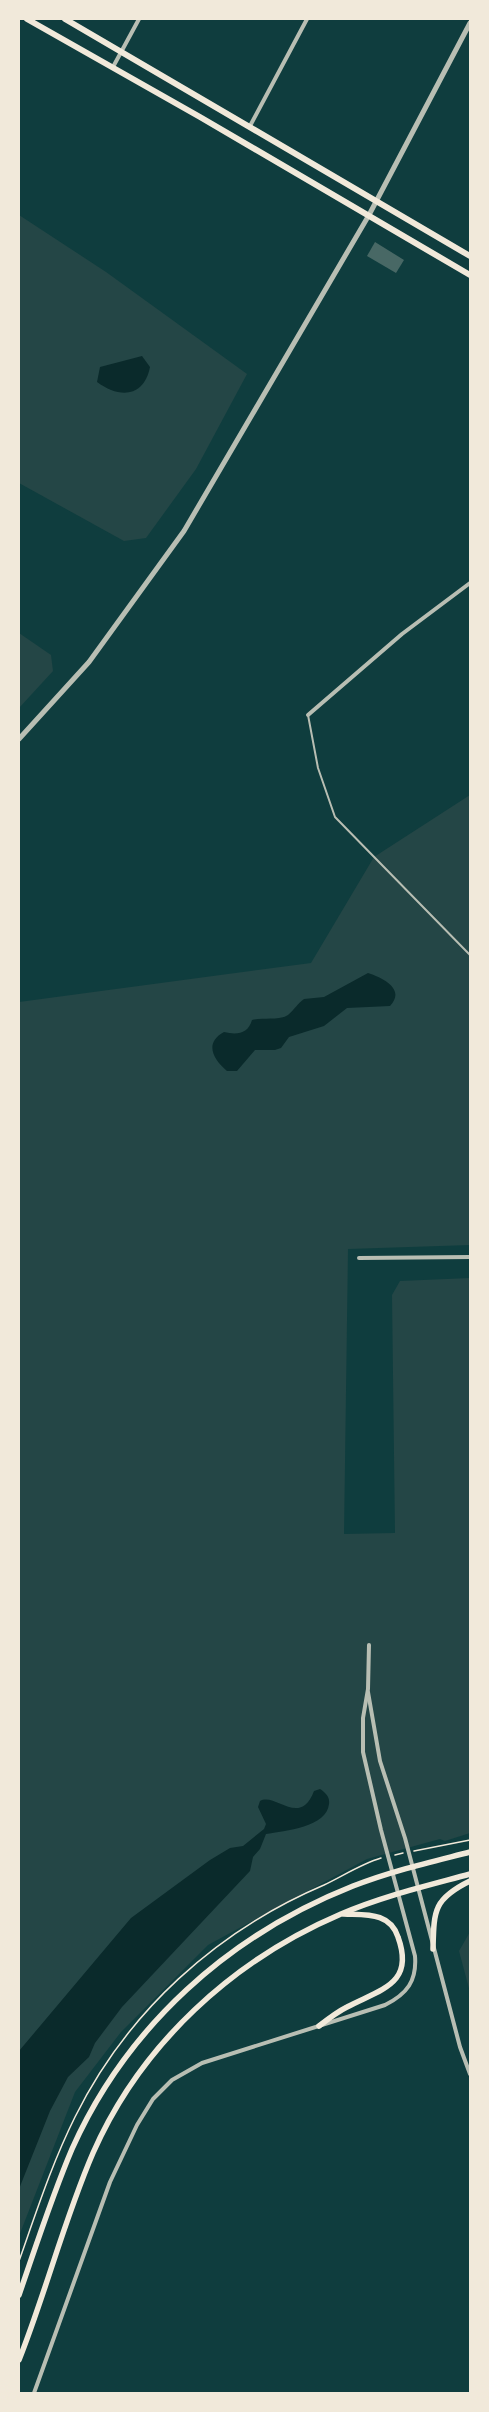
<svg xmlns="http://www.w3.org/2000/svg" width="489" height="2412" font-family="'Alegreya Sans',sans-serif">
<rect width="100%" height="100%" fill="#0f3d3e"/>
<g fill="#244646">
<polygon points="19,215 106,272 247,374 196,469 146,538 124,541 19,483"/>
<polygon points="19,633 51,655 53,671 19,708"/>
<polygon points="470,795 470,1245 348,1249 344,1534 395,1533 392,1295 400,1281 470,1278 470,1833 445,1841 440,1839 367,1859 208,1945 121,2032 75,2092 19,2236 19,1002 311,963 374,857"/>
<polygon points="470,1932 470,1992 459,1951"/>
</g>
<g fill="#0a2a2b">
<path d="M142 356 150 367C144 397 120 399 97 382L100 367Z"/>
<path d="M368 973C383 978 406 989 390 1006L347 1008 324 1026 289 1037 281 1048 275 1050H255L237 1071H227C213 1059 204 1043 224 1032 237 1035 248 1034 252 1020 263 1017 279 1021 288 1015 294 1010 298 1003 304 999L324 997Z"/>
<path d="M320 1789C326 1793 330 1797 329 1804 327 1827 285 1831 266 1834L260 1849 253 1857 250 1871 122 2007 95 2043 89 2057 68 2077 50 2111 19 2189V2051L131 1918 210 1860 230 1848 243 1846 264 1829 266 1824 258 1807 260 1801C275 1792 300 1828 314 1791Z"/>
</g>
<polygon fill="#486865" points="375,242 404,260 396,273 367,256"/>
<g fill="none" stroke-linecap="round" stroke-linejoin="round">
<g stroke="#f1e9da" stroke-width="1.5">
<polyline points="414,1851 470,1840"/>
<polyline points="395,1855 403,1853"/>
<path d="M19 2261C36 2213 52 2163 75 2117 127 2012 216 1931 324 1885 343 1876 361 1864 381 1858"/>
</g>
<polyline stroke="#b8beb3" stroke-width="2" points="308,715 318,768 335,817 470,955"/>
<g stroke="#b8beb3" stroke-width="4">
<polyline points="113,67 139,19"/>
<polyline points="250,126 307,19"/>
<polyline points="308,715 402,634 470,583"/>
<polyline points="359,1258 470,1257"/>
<polyline points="368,1692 380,1761 405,1838 460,2047 470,2074"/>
<path d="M34 2393 110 2182 137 2125 153 2099 172 2080 202 2063 385 2005C407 1994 417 1981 415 1956L381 1830 363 1752V1718L368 1689 369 1645"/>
</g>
<polyline stroke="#b8beb3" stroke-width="5" points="19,739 89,662 184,531 369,215 470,23"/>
<g stroke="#f1e9da" stroke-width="5.5">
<path d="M433 1949C434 1911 433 1899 470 1881"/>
<path d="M319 2026C328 2019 337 2012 347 2007 381 1989 415 1984 398 1937 390 1912 366 1915 344 1914"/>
<path d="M19 2295C36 2246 52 2196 72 2149 127 2026 229 1935 353 1886 391 1871 431 1862 470 1852"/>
<path d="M19 2360C46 2292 64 2220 93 2153 141 2044 233 1960 341 1914 383 1896 426 1886 470 1874"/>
</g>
<g stroke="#f1e9da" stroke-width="6">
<polyline points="27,19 200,117 470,275"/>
<polyline points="65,19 470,256"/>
</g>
</g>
<rect width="489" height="2412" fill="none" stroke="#f1e9da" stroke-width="40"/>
</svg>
